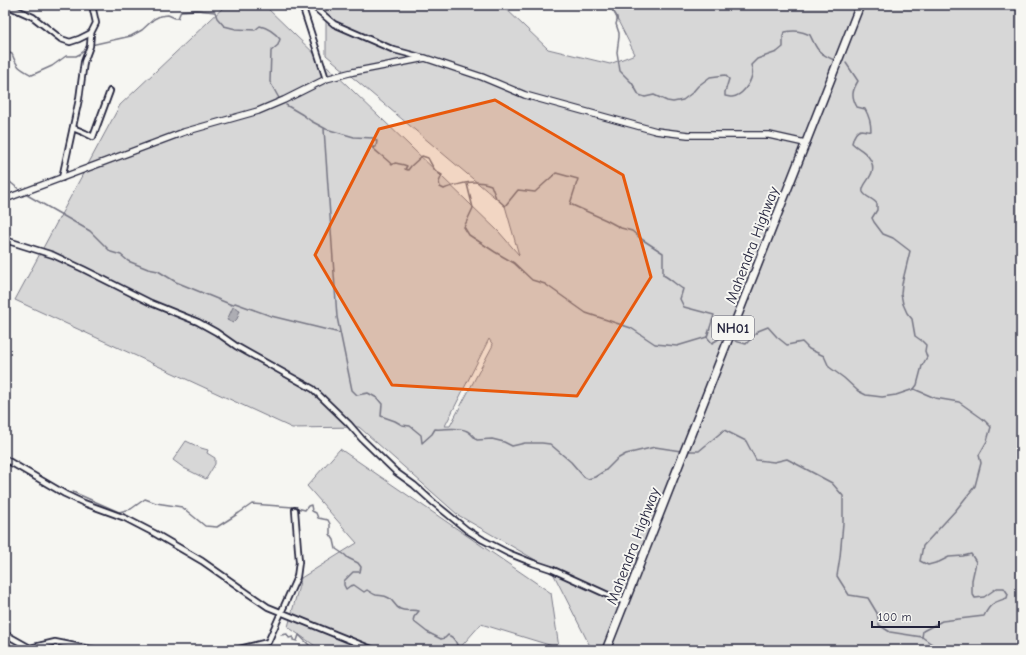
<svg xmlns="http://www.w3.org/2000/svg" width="1026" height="655" font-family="'Comic Neue',sans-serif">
<rect width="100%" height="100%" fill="#f6f6f2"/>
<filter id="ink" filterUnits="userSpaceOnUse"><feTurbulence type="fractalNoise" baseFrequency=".025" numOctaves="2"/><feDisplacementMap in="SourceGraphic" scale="8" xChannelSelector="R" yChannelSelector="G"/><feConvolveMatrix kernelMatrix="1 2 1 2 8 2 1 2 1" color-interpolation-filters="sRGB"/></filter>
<g filter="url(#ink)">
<g fill="#d7d7d7" stroke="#7c7c89" fill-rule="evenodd">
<path d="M226 5H264L499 232 519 255 505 206 326 55V5H502L548 49 610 64 635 54 612 9 614 5H1021V650H592L551 569 458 515 359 427 292 428 15 300 120 105ZM489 339 493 345 450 426H445Z"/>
<polygon points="186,441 201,448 208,450 207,453 215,458 215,464 206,479 184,468 173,460"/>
<polygon points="340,449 551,593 559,648 481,624 458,650 321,650 288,627 301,578 357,543 307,486"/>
</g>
<polygon fill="#adadb3" stroke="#757583" points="233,307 234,307 240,310 237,319 233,323 227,320"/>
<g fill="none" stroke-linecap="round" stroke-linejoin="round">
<g stroke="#757583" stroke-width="1.5">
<path d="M613 5 612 10C616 15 619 17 616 24L619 33V37L617 52 620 71 632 83 639 95 645 97 654 95 667 101 673 102 683 100 692 93 698 86 710 77 725 75 729 79 725 92V96C727 96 729 97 732 97 742 96 750 84 752 75 753 72 752 68 751 65L757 59 777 52 783 47V36L785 32C795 30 801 31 810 35 817 50 818 53 834 60"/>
<path d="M91 45 131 36 142 30 154 19 160 16 168 15 175 18H178L181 11 197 10 215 12 217 18 224 26 236 29 255 30 260 26C269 28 274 32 280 39L278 45 271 51 270 82 280 100"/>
<path d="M5 51 12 54C17 67 19 68 32 75L52 66 66 56H76L80 54 88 48"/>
<path d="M846 63 858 81C852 91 851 96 857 107L865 109C869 116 871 122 871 131 867 132 864 130 861 130 855 131 853 138 852 143 857 148 863 150 867 155 883 174 860 182 863 192 865 197 874 199 877 204V210L872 218 874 222 883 234 893 238 910 251 902 284 901 294 903 304 907 313 912 319 915 336 922 341 926 345 925 351 927 357 922 366 917 385 914 389"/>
<path d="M286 105 303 115 311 121 326 129 354 137 373 138 377 141 376 147H372C378 154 386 158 392 165L395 163C400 164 403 164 407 166L405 169 408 170 411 166 422 156 428 158C432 165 434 172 442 175L439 182 440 187 444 189C450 186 468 182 474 182 480 182 486 183 491 185L496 198 505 206 518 190 535 192 556 173 578 179 570 204 606 220 621 228 632 231 640 238 663 253V275C671 279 676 285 683 289L680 299 684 307 714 315 707 337 712 343 724 336"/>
<path d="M324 129 337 317 352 390 357 395 368 393 377 398 382 404 381 416 395 421 402 425 410 426 421 435 422 443 432 434 435 429C445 430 457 426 467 431 471 433 474 437 477 440L492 439 504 442 512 446 525 443H542L550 444 571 462 584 477 588 479 595 477 606 470 617 459 626 454 655 447 681 451"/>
<polyline points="5,178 21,191"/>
<polyline points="467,184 473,208 464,227 469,235 495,252 514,263 532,280 545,284 586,313 631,328 655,344 677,346 707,337"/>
<polyline points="27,195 90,231 111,252 121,255 128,261 148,269 158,271 176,282 232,305 235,303 271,316 340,333"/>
<path d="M735 341 746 344 758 331 768 327 777 337 787 345 802 342 809 349 824 356 829 367 844 378 858 391 866 395 882 397 896 395 914 389 935 398 959 402 983 419 991 427 987 441 979 455 981 463 975 486 956 510 923 546 920 561 928 565 939 562 949 557 963 556 971 554 976 562 972 580V593L975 598 984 597 997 588H1004L1008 594 1007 598C995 602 990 603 984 616L942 621 923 631 922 637 939 649V650"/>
<polyline points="689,451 699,451 724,430 746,441 756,460 774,462 787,459 804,468 832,483 843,496 843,523 840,557 837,576 849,595 868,598 877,613 879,625 890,632 922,637"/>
<path d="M73 492 119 512 131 509 145 499 156 503 182 507 205 526 217 527 239 513 252 504 293 507 305 510 308 506 311 505 312 511 316 513 318 518 328 520 330 524V534L334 540 336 549 345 555 348 558 358 563 361 567 360 572H353L344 581V585L346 589 350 586 354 585 364 592 367 590C370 592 373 594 376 595 381 596 384 595 389 598 394 601 395 607 400 609 406 612 413 609 419 611L414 617 413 621 427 632 441 639 445 638 448 635C454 637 458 644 458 650"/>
<polyline points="281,635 287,634 289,638 293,637 293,640 297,641 299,635 309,645 312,650"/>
<polyline points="5,644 10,650"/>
<polyline points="468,650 472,648 476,650"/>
<polyline points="699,650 701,646 705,650"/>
</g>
<g stroke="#22223b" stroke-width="8">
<g id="minor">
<polyline points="6,5 33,17 61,39 70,42 79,39 91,33 96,23 92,5"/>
<polyline points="302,5 326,79"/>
<polyline points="312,5 334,24 394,50 424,58"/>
<polyline points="73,128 85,133 93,137 110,91"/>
<polyline points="62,178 79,99 84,62 90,46 91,33"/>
<polyline points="5,240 53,255 83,269 151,303 198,322 216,332 236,346 313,389 349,424 362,439 396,472 414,485 434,503 467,530 483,540 508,553 533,563 551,569 608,595 625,602"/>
<polyline points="5,459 65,494 84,503 125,518 154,533 202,561 249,594 268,607 374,650"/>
<polyline points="5,634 30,648 55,642 95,650"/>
<polyline points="235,650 268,642 297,577 299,562 295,510"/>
</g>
</g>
<g stroke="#22223b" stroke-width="8">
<polyline id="tertiary" points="5,199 184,132 258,111 284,100 326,79 353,72 425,58 482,77 525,95 656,131 688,135 769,135 805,143"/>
</g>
<g stroke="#22223b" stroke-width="10">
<polyline id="trunk" points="606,650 860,5"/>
</g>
<use href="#minor" stroke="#f6f6f2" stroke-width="4.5"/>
<use href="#tertiary" stroke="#f6f6f2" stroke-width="5.5"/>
<use href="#trunk" stroke="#f6f6f2" stroke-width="7"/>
</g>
</g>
<path fill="#e8590c" fill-opacity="0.2" stroke="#e8590c" stroke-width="3" stroke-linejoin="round" d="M495 100 623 175 651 277 577 396 392 385 315 255 379 129Z"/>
<g text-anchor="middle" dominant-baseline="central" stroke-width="4" stroke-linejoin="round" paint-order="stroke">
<rect fill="#f6f6f2" stroke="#626272" stroke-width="1" x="712" y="316" width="42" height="24" rx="3"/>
<g font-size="14" font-weight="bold" fill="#22223b">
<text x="733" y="328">NH01</text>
</g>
<g font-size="15" fill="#22223b" stroke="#f6f6f2">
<text transform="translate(752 245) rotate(-69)">Mahendra Highway</text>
<text transform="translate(633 546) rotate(-69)">Mahendra Highway</text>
</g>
</g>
<rect width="1026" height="655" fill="none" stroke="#f6f6f2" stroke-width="20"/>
<rect x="10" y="10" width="1006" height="635" fill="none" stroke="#22223b" stroke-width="1.5" filter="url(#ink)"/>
<path d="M872 621v6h67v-6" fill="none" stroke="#22223b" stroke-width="2"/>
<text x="878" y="621" font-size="12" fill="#22223b" stroke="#f6f6f2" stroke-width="3" paint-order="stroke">100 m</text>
</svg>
